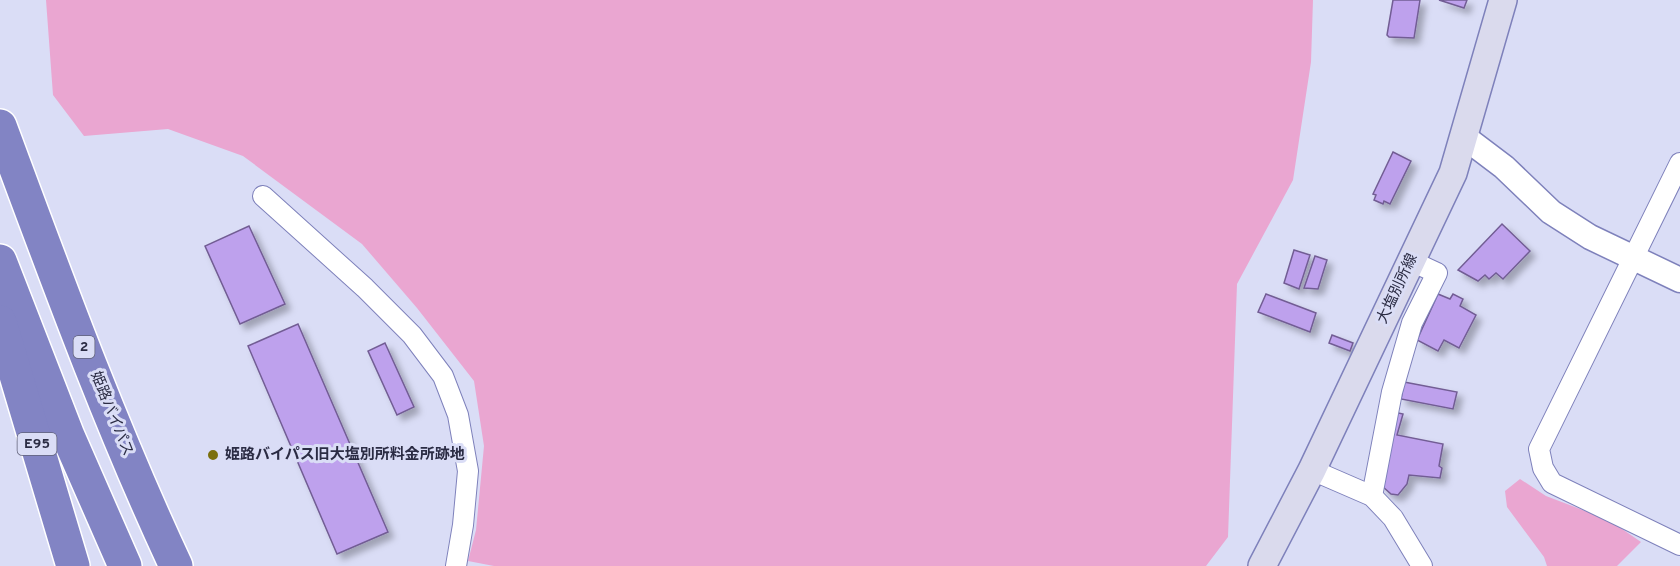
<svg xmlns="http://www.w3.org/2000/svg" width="1680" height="566" font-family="Overpass,'Noto Sans JP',sans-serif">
<defs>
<filter id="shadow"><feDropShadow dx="5.5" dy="5.5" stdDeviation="3" flood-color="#0004"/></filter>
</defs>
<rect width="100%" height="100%" fill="#daddf6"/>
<g fill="#eaa6d1">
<polygon points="46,0 1313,0 1311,62 1293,180 1237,284 1228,537 1206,566 494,566 468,561 476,530 484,446 474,381 417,308 362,244 243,156 168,129 84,136 53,95"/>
<polygon points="1520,479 1546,496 1609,520 1641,542 1617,566 1547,566 1544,557 1507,507 1505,491"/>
</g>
<g fill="#bea1ed" stroke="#725d94" stroke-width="1.5" filter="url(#shadow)">
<polygon points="1393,0 1420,0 1414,38 1389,37 1387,35"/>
<polygon points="1439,0 1467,0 1464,8"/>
<polygon points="1393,152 1411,161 1390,204 1384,201 1383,204 1374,200 1376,195 1373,194"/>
<polygon points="1502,224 1530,251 1503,279 1496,273 1489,279 1485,275 1478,281 1458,270"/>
<polygon points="249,226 285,304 240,324 205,246"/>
<polygon points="1294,250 1310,255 1299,289 1284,283"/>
<polygon points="1315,256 1327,260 1318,289 1304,288"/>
<polygon points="1266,294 1316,313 1310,332 1258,312"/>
<polygon points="1438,294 1450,299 1453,294 1463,299 1460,306 1476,315 1459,348 1444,340 1438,351 1417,340"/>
<polygon points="298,324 388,532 337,554 248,346"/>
<polygon points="1332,335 1353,343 1350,351 1329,343"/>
<polygon points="385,343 414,407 397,415 368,351"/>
<polygon points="1404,382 1457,392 1453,409 1401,399"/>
<polygon points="1394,412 1403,414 1397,435 1443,444 1439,466 1442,468 1440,478 1409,475 1407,484 1398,495 1391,494 1382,486"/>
</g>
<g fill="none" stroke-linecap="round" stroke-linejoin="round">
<g stroke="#7e81bb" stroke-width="22">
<g id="minor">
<polyline points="1680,163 1539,449 1543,468 1552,483 1680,545"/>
<polyline points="263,196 365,288 412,335 443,376 458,415 468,471 463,525 456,566"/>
<polyline points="1312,470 1372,496 1393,518 1422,566"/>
<polyline points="1372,496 1392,392 1412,323 1437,273 1411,261"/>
</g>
</g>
<g stroke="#7e81bb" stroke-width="27">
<polyline id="tertiary" points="1463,136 1504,167 1551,212 1590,237 1680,280"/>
</g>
<g stroke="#7e81bb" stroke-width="30">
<polyline id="secondary" points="1262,566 1312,470 1453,173 1503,0"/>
</g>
<g stroke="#fff" stroke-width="36">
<g id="motorway">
<path d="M0 126C55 274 109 423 176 566"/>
<polyline points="0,261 68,436 125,566"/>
<polyline points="0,322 73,566"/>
</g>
</g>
<use href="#minor" stroke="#fff" stroke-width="20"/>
<use href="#tertiary" stroke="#fff" stroke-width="24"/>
<use href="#secondary" stroke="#dadaed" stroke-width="27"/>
<use href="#motorway" stroke="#8284c4" stroke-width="33"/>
</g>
<circle fill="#7b6f0d" stroke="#daddf6" stroke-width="2" cx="213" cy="455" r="6"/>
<g text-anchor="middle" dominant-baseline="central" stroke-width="6" stroke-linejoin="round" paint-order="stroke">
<g fill="#daddf6" stroke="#606179" stroke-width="1.5">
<rect x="73.5" y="336" width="21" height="22" rx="4.5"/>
<rect x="17.5" y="433" width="39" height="22" rx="4.5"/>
</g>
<g font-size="14" font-weight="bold" fill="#2b2c44">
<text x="84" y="347">2</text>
<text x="37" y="444">E95</text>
</g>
<g font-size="15" fill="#2b2c44" stroke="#daddf6">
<text transform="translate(1398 289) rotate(-65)">大塩別所線</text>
<text transform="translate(111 414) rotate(68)">姫路バイパス</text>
</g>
<g font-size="15" font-weight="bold" fill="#2b2c44" stroke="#daddf6" text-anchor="start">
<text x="225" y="455">姫路バイパス旧大塩別所料金所跡地</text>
</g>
</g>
</svg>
